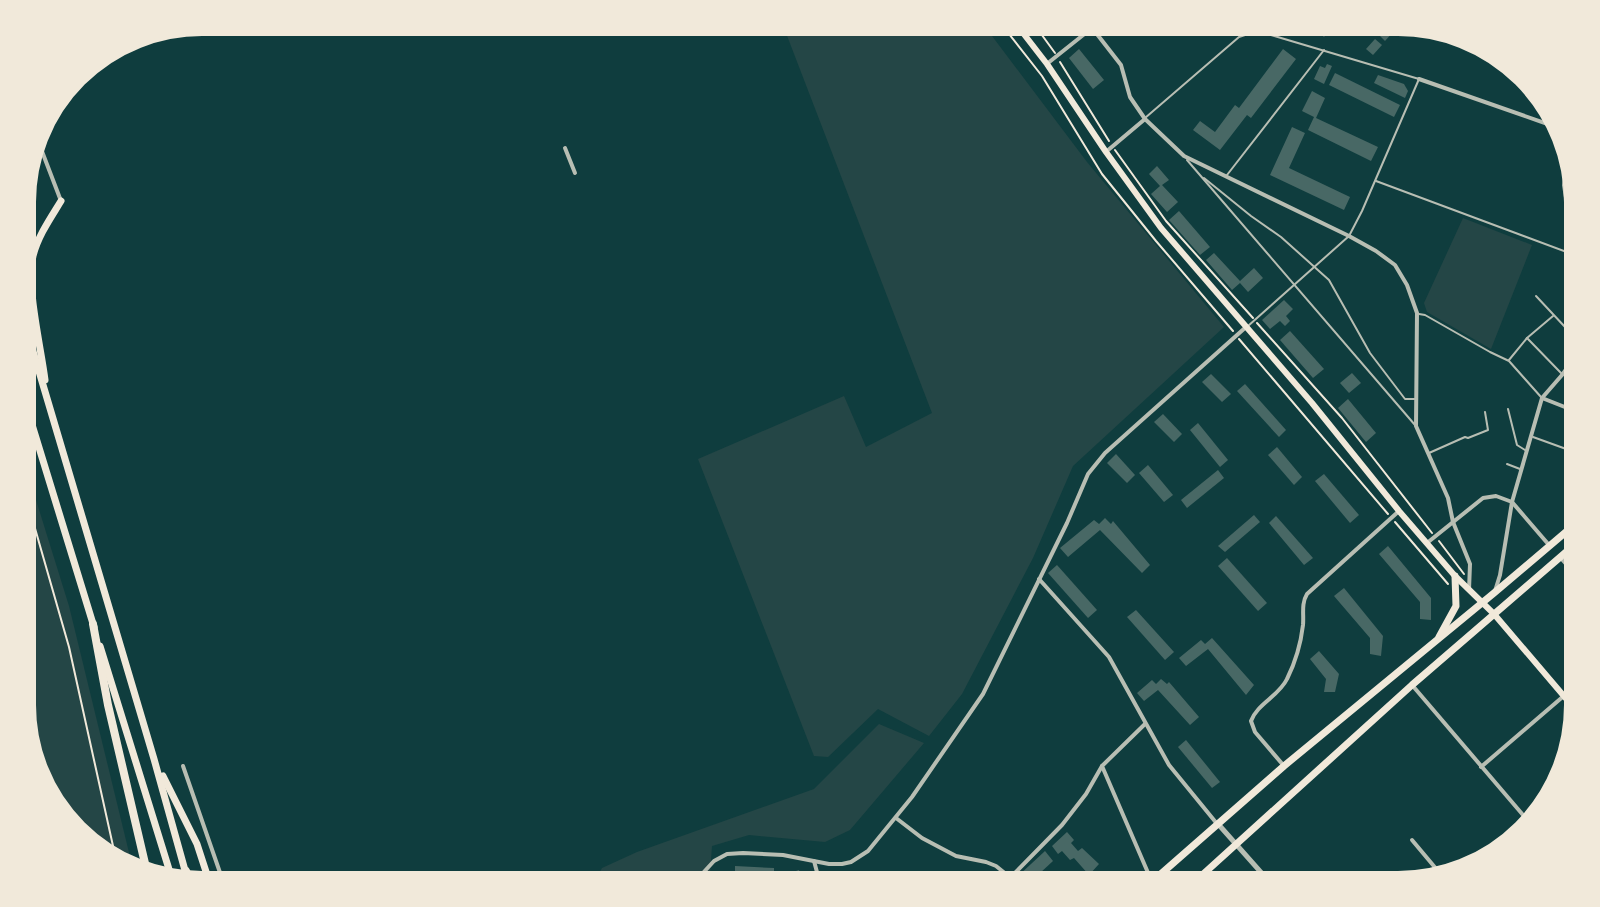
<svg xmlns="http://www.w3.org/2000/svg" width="1600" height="907" font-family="Lora,serif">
<rect width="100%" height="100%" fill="#0f3d3e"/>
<g fill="#244646">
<polygon points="781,20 980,20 1087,162 1224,327 1073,466 1033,558 962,694 929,736 878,709 828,757 814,756 698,459 844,396 866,447 932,413"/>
<polygon points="1463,218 1532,245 1491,349 1427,312 1424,303"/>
<polygon points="22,455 69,606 133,869 111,863 50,806 22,728"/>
<polygon points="879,724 924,743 850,830 825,842 749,835 712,846 709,887 592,887 602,868 637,852 814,789"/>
</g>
<g fill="#486865">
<polygon points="1324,20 1339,20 1324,37 1315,29"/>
<polygon points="1364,20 1381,20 1393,32 1385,41"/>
<polygon points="1375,39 1382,45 1373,55 1366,49"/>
<polygon points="1079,49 1104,80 1093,89 1069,58"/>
<polygon points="1283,49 1296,59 1251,118 1247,115 1220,150 1193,130 1200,121 1215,132 1235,105 1239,108"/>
<polygon points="1327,64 1332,66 1324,84 1314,79 1320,66 1325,68"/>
<polygon points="1335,73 1400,105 1394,117 1329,85"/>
<polygon points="1378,75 1404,84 1408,91 1405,98 1374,83"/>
<polygon points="1312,91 1325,98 1316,118 1378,147 1371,161 1308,130 1314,117 1302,111"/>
<polygon points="1292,127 1305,133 1289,168 1350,197 1344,210 1270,175"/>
<polygon points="1157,166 1169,180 1162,185 1178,202 1167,212 1151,194 1160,186 1149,174"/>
<polygon points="1179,211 1210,247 1200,255 1169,220"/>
<polygon points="1214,253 1240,281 1254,268 1263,278 1248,292 1240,283 1232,290 1206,260"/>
<polygon points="1284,300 1293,309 1286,316 1290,321 1285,326 1280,321 1270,329 1262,320"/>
<polygon points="1290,331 1324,369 1313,378 1280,340"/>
<polygon points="1352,373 1361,383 1349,393 1340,383"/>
<polygon points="1211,374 1231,394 1222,402 1202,382"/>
<polygon points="1245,384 1286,430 1279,437 1237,391"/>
<polygon points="1348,399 1376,433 1366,442 1338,408"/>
<polygon points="1163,414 1182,434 1174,442 1154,422"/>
<polygon points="1198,423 1228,460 1220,467 1190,430"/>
<polygon points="1277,447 1302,477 1294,485 1268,455"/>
<polygon points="1116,454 1135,475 1127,483 1107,463"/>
<polygon points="1148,465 1173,495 1164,502 1139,473"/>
<polygon points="1218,470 1224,478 1187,508 1181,500"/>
<polygon points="1324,474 1359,515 1350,523 1315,481"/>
<polygon points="1254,515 1260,522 1225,552 1218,546"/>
<polygon points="1276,516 1313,558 1304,565 1269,523"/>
<polygon points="1105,518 1111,524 1113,521 1150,565 1142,573 1100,530 1068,557 1060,548 1094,520 1099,524"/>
<polygon points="1388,546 1431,598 1431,620 1420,619 1420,602 1379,554"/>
<polygon points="1227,558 1267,603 1258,611 1218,566"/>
<polygon points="1057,565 1097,610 1088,618 1048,573"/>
<polygon points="1344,588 1383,636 1381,656 1370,654 1370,638 1334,596"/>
<polygon points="1136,610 1174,652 1165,660 1127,617"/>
<polygon points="1212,638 1254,685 1246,695 1208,649 1186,666 1179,658 1201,640 1205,644"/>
<polygon points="1319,651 1339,674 1335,692 1324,692 1326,679 1310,659"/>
<polygon points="1161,679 1167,684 1169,682 1199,717 1190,725 1158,690 1144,701 1137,693 1152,680 1156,684"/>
<polygon points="1186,740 1220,782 1212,788 1178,747"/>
<polygon points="1067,832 1074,840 1071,843 1078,851 1082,848 1099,864 1089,875 1074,858 1070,860 1062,851 1058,854 1052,846"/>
<polygon points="1045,851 1053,861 1026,886 1017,877"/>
<polygon points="735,866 774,868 774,880 735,878"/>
<polygon points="799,870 803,887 790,887 787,874"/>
<polygon points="713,875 726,876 725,887 712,887"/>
</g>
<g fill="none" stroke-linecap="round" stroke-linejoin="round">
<g stroke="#f1e9da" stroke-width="2">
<polyline points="998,20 1042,76 1102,174 1156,241 1233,331"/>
<polyline points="1031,20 1055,53"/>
<polyline points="1060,62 1109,141"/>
<polyline points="1115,150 1166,221 1253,318"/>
<polyline points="1257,323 1342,418 1432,533"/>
<polyline points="1239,339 1388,514"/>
<polyline points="22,483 69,647 117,864"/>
<polyline points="1395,522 1448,584"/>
<polyline points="1439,541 1464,574"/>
</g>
<g stroke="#b8beb3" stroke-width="2">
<polyline points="1233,20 1271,35 1419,79 1362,211 1349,236 1248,326"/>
<polyline points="1271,34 1285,20"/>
<polyline points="1145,118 1239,37 1260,30"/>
<polyline points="1567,153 1563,185 1568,217"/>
<polyline points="1187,160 1415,425"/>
<polyline points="1227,175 1324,50"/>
<polyline points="1204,178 1251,216 1281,237 1329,280 1370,353 1405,399 1415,399"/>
<polyline points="1376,181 1580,257"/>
<polyline points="1536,296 1580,343"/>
<polyline points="1419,314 1425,315 1490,352 1509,361 1541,397"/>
<polyline points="1527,338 1562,374"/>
<polyline points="1509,360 1527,338 1553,316"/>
<polyline points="1508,409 1517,445 1525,450"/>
<polyline points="1533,437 1580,454"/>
<polyline points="1429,453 1465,437 1468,438 1488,430 1485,412"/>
<polyline points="1507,464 1520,469"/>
</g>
<g stroke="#b8beb3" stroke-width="4">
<polyline points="1086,20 1121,65 1130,97 1145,119 1184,156 1349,236 1376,251 1395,265 1407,285 1417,313 1416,426 1448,498 1453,522 1470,564 1469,590"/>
<polyline points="1048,63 1102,20"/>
<polyline points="1419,79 1559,128"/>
<polyline points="35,133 61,201"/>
<polyline points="565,148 575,173"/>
<polyline points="1107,151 1145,119"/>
<polyline points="1542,398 1580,413"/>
<polyline points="1427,543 1483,498 1496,496 1512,502 1549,545"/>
<polyline points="1560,557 1580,580"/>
<polyline points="1039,579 1109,657 1169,765 1218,825"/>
<polyline points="1495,591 1500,575 1512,502 1542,398 1562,375 1576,356 1580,346"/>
<polyline points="1412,685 1529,822"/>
<polyline points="1145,724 1102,766 1152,882"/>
<polyline points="183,766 225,887"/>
<path d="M1284 766 1255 732 1251 721C1257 704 1279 696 1287 679 1295 663 1301 642 1303 625 1304 614 1301 604 1307 594L1399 511"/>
<polyline points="1481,767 1580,682"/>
<polyline points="896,818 922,838 956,856 986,862 996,866 1022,887"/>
<polyline points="1412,840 1443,877"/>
<polyline points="814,861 821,887"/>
<polyline points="699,887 702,874 714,861 727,854 743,853 783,855 829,864 842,864 851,862 868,851 912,797 983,694 1067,523 1088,474 1105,453 1246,327"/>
<polyline points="973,887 995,879 1011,877 1062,825 1086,794 1102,766"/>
</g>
<polyline stroke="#b8beb3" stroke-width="5" points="1219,825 1274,887"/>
<polyline stroke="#f1e9da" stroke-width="6" points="1013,20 1047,64 1106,152 1161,228 1312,403 1399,511 1455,576 1494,614 1580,715"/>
<g stroke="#f1e9da" stroke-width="7">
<polyline points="1439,637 1456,606 1455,576"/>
<polyline points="1146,887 1284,766 1494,593 1580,520"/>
<polyline points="1189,887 1412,685 1580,540"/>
</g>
<g stroke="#f1e9da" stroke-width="7">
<polyline points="22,314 154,759 186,874"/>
<path d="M45 380C41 347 26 287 33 256 38 236 50 219 61 201"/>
<polyline points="22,392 94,627"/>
<polyline points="100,646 172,879"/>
<polyline points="163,776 197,844 211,887"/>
</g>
<g stroke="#f1e9da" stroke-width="8">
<polyline points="93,624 108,705 147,872"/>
<polyline points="186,871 191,884"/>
</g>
</g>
<path d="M0 0H1600V907H0ZM202 34H1398A168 168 0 0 1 1566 202V705A168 168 0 0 1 1398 873H202A168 168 0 0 1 34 705V202A168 168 0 0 1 202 34Z" fill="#f1e9da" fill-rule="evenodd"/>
<path fill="none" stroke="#f1e9da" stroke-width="4" d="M202 34H1398A168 168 0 0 1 1566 202V705A168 168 0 0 1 1398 873H202A168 168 0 0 1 34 705V202A168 168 0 0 1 202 34Z"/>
</svg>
